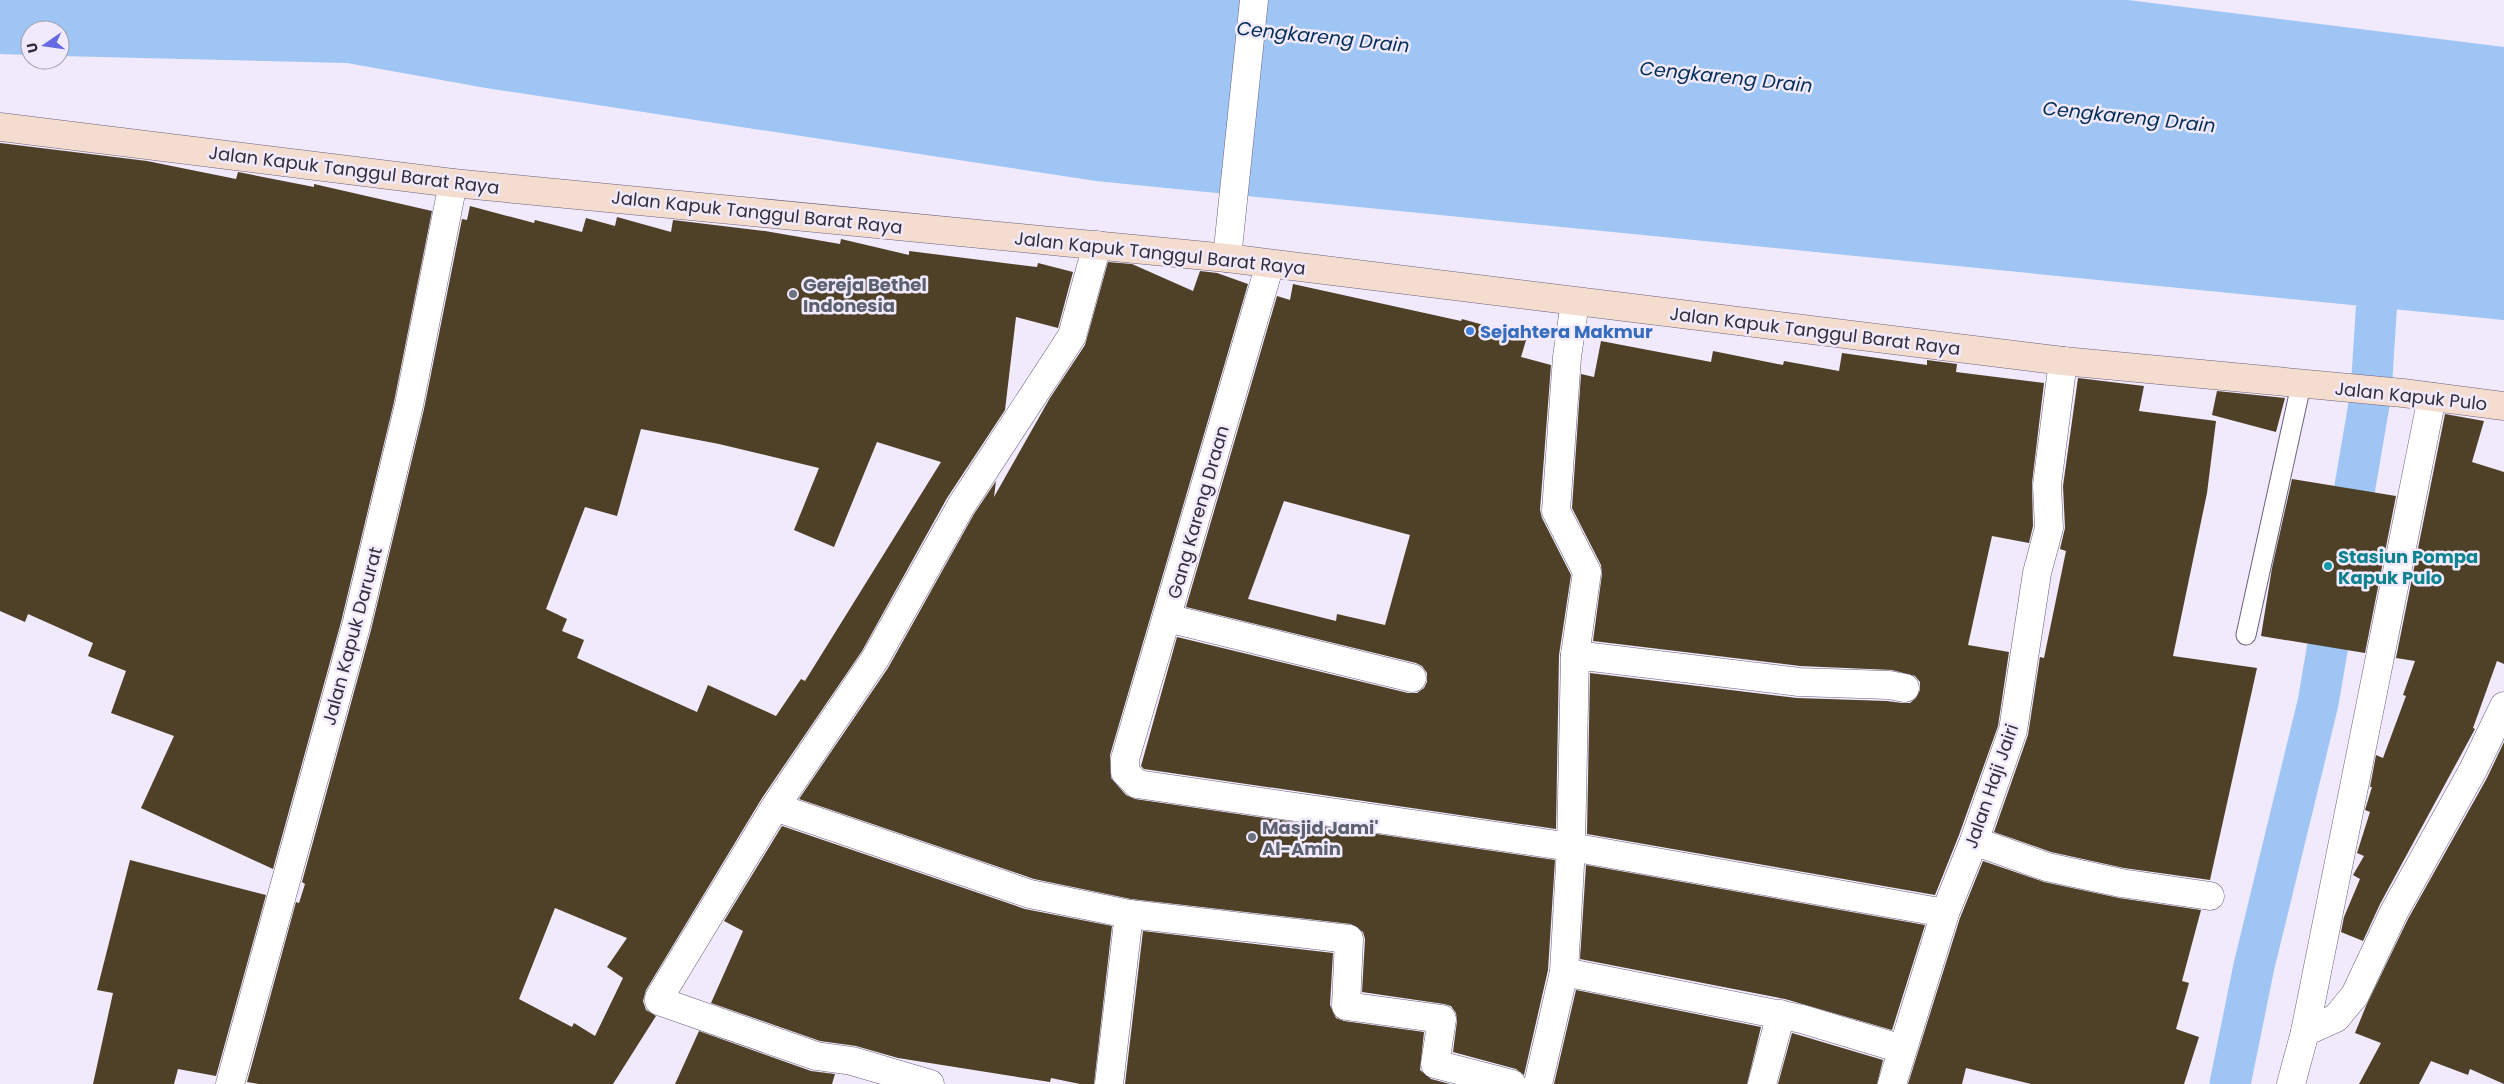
<svg xmlns="http://www.w3.org/2000/svg" width="2504" height="1084" font-family="Poppins,sans-serif">
<rect width="100%" height="100%" fill="#f0eafc"/>
<polygon fill="#9ec5f4" points="0,0 2128,0 2504,47 2504,320 1096,181 486,88 347,63 60,56 60,30 30,30 30,55 0,54"/>
<g fill="none" stroke-linecap="round" stroke-linejoin="round">
<polyline stroke="#9ec5f4" stroke-width="41" points="2230,1084 2254,966 2318,703 2371,393 2380,251"/>
</g>
<g fill="#4f4028" fill-rule="evenodd">
<polygon points="0,143 147,161 236,179 238,172 314,187 314,184 432,211 394,402 341,622 273,869 141,808 174,736 111,713 126,671 88,656 93,643 28,614 25,622 0,611"/>
<path d="M470 206 534 223 535 220 582 232 586 218 615 226 617 217 671 232 673 220 765 231 840 244 841 239 909 255V251L1037 267 1038 263 1073 272 1058 328 1016 317 1005 410 947 498 862 651 762 798 646 990 643 1001 646 1010 656 1016 613 1084H259L247 1082 296 902 299 903 305 884 302 882 371 630 424 409 462 219 467 220ZM641 429 719 444 819 468 794 530 834 547 877 442 941 462 805 681 801 679 776 716 708 685 697 712 577 658 584 640 562 631 567 619 546 609 585 507 617 516ZM555 908 627 938 607 967 623 978 595 1036 574 1023 572 1027 519 999Z"/>
<polygon points="1108,262 1132,264 1193,291 1200,271 1217,273 1248,284 1110,755 1111,778 1126,795 1135,799 1555,860 1548,970 1524,1075 1516,1069 1453,1052 1457,1021 1456,1013 1451,1006 1444,1004 1362,992 1365,939 1363,932 1351,924 1131,899 1034,879 799,799 888,668 974,514 996,481 994,497 1050,398 1085,345"/>
<path d="M1293 284 1461 321 1462 319 1527 337 1521 357 1551 365 1540 510 1542 518 1571 575 1559 655 1556 829 1144 769 1141 766 1177 637 1408 693H1417L1424 688 1427 682V673L1422 666 1416 663 1186 607 1277 296 1290 300ZM1284 501 1410 535 1385 625 1337 614 1336 621 1248 599Z"/>
<polygon points="1601,341 1711,362 1713,351 1783,365 1784,361 1839,371 1842,353 1927,365 1927,360 1957,364 1956,372 2044,383 2032,483 2033,526 2029,543 1992,536 1968,645 2009,652 1998,726 1959,835 1935,895 1587,834 1590,673 1797,698 1887,701 1902,703 1910,703 1916,698 1920,690 1920,682 1915,676 1892,670 1800,666 1593,641 1602,574 1601,565 1572,508 1581,374 1594,377"/>
<polygon points="2078,378 2144,386 2139,411 2216,421 2207,493 2173,656 2257,668 2210,880 2124,868 2051,852 1994,832 2028,735 2040,657 2044,658 2066,551 2060,549 2065,528 2063,486"/>
<polygon points="2217,391 2285,398 2276,432 2212,415"/>
<polygon points="2445,414 2484,421 2472,462 2504,472 2504,664 2497,661 2473,728 2475,729 2380,904 2363,941 2341,932 2344,917 2360,879 2353,875 2364,856 2357,853 2370,812 2365,810 2372,787 2370,787 2376,755 2383,758 2406,696 2403,695 2415,661 2396,658"/>
<polygon points="2292,479 2396,496 2365,653 2261,636 2272,568"/>
<polygon points="2504,742 2504,1084 2470,1069 2468,1075 2431,1061 2419,1084 2359,1084 2381,1043 2355,1033 2366,1006 2408,919 2487,778"/>
<polygon points="782,826 1025,909 1112,926 1094,1084 1080,1084 1051,1078 1050,1082 898,1058 856,1046 820,1041 711,1003 743,931 724,921"/>
<polygon points="130,860 266,895 216,1076 178,1069 174,1084 93,1084 113,993 97,990"/>
<polygon points="1983,861 2044,882 2119,898 2201,910 2182,981 2189,983 2176,1029 2199,1037 2184,1084 2031,1084 1966,1068 1962,1084 1908,1084 1960,918"/>
<polygon points="1586,865 1925,925 1892,1030 1785,999 1580,959"/>
<polygon points="1143,931 1333,953 1330,1005 1336,1018 1344,1021 1424,1032 1420,1070 1431,1079 1450,1084 1125,1084"/>
<polygon points="1576,990 1761,1027 1747,1084 1554,1084"/>
<polygon points="699,1031 811,1071 835,1074 832,1084 675,1084"/>
<polygon points="1792,1033 1883,1060 1877,1084 1778,1084"/>
</g>
<g fill="none" stroke-linecap="round" stroke-linejoin="round">
<g stroke="#6a617c" stroke-width="21">
<polyline id="lane" points="2246,635 2301,385"/>
</g>
<g stroke="#6a617c" stroke-width="29">
<g id="street">
<polyline points="1227,258 1254,0"/>
<polyline points="1270,264 1125,759 1125,772 1137,784 1571,847 1945,913"/>
<polyline points="1167,618 1412,678"/>
<polyline points="1575,655 1799,682 1889,685 1905,688"/>
<polyline points="775,807 1030,894 1129,914 1349,939 1346,1006 1442,1019 1435,1064 1512,1084"/>
<polyline points="1974,841 2047,867 2121,883 2210,896"/>
<polyline points="1564,972 1802,1019 1902,1049"/>
<polyline points="2305,1032 2336,1018 2355,995 2394,912 2473,770 2504,706"/>
<polyline points="230,1084 356,626 409,405 453,183"/>
<polyline points="930,1084 852,1061 816,1056 659,1001 659,998 775,807 875,659 961,506 1072,336 1097,245"/>
<polyline points="1109,1084 1129,914"/>
<polyline points="1538,1084 1564,972 1571,847 1575,655 1587,572 1556,511 1567,357 1575,302"/>
<polyline points="1762,1084 1781,1014"/>
<polyline points="1892,1084 1945,913 1974,841 2013,730 2037,573 2049,528 2047,485 2063,361"/>
<polyline points="2291,1084 2305,1032 2432,397"/>
</g>
</g>
<g stroke="#6a617c" stroke-width="29">
<polyline id="secondary" points="0,127 453,183 1227,258 2063,361 2403,393 2504,406"/>
</g>
<use href="#lane" stroke="#fff" stroke-width="19"/>
<use href="#street" stroke="#fff" stroke-width="28"/>
<use href="#secondary" stroke="#f4dcce" stroke-width="28"/>
</g>
<g fill="#6b7280" stroke="#f0eafc" stroke-width="2">
<circle cx="793" cy="294" r="5"/>
<circle cx="1252" cy="837" r="5"/>
</g>
<circle fill="#3f7fe0" stroke="#f0eafc" stroke-width="2" cx="1470" cy="331" r="5"/>
<circle fill="#0f9aa8" stroke="#f0eafc" stroke-width="2" cx="2328" cy="566" r="5"/>
<g text-anchor="middle" dominant-baseline="central" stroke-width="5" stroke-linejoin="round" paint-order="stroke">
<g font-size="18" fill="#322e3a" stroke="#f0eafc">
<text transform="translate(354 170) rotate(7)">Jalan Kapuk Tanggul Barat Raya</text>
<text transform="translate(757 212) rotate(6)">Jalan Kapuk Tanggul Barat Raya</text>
<text transform="translate(1160 253) rotate(6)">Jalan Kapuk Tanggul Barat Raya</text>
<text transform="translate(1815 331) rotate(7)">Jalan Kapuk Tanggul Barat Raya</text>
<text transform="translate(2411 396) rotate(6)">Jalan Kapuk Pulo</text>
<text transform="translate(1198 512) rotate(-74)">Gang Kareng Draan</text>
<text transform="translate(352 636) rotate(-75)">Jalan Kapuk Darurat</text>
<text transform="translate(1991 786) rotate(-71)">Jalan Haji Jairi</text>
</g>
<g font-size="18" font-weight="bold" fill="#5b616d" stroke="#f0eafc" text-anchor="start">
<text x="803" y="284">Gereja Bethel<tspan x="803" dy="21">Indonesia</tspan></text>
<text x="1262" y="827">Masjid Jami'<tspan x="1262" dy="21">Al-Amin</tspan></text>
</g>
<g font-size="18" font-weight="bold" fill="#366cbe" stroke="#f0eafc" text-anchor="start">
<text x="1480" y="331">Sejahtera Makmur</text>
</g>
<g font-size="18" font-weight="bold" fill="#0d838f" stroke="#f0eafc" text-anchor="start">
<text x="2338" y="556">Stasiun Pompa<tspan x="2338" dy="21">Kapuk Pulo</tspan></text>
</g>
<g font-size="19" font-style="italic" fill="#032d57" stroke="#f0eafc">
<text transform="translate(1323 37) rotate(6)">Cengkareng Drain</text>
<text transform="translate(1726 77) rotate(6)">Cengkareng Drain</text>
<text transform="translate(2129 117) rotate(6)">Cengkareng Drain</text>
</g>
</g>
<g transform="translate(45 45) rotate(257)"><circle r="24" fill="#f0eafc" stroke="#a49fae"/>
<path d="M0-4L9 19L0 12L-9 19Z" fill="#656ae3"/>
<text y="-8" font-size="14" font-weight="bold" text-anchor="middle" fill="#322e3a">U</text>
</g>
</svg>
